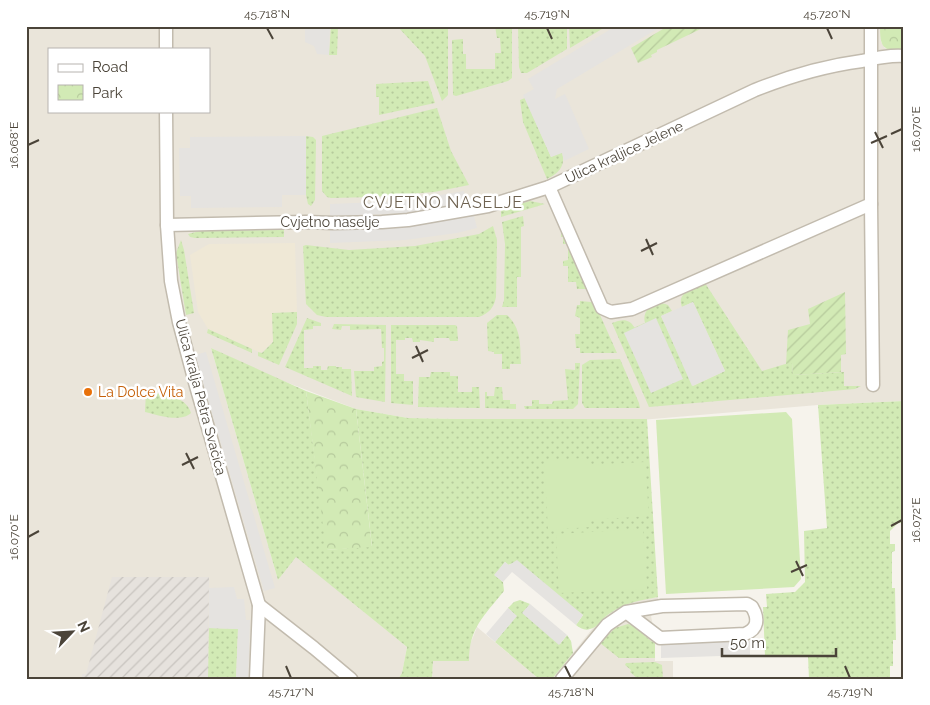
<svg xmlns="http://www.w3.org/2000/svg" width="930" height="705" font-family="Raleway,sans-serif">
<defs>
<pattern id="industrial-furrows" width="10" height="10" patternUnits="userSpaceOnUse" patternTransform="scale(1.25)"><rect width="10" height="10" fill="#e6e2dd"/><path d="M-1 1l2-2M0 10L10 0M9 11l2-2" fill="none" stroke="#c7c3be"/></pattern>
<pattern id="grass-dots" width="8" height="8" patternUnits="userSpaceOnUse" patternTransform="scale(1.25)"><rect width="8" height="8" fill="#d2eab5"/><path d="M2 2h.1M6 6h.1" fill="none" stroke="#b6ca9c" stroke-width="1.8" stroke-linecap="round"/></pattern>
<pattern id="park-crowns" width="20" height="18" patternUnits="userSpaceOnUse" patternTransform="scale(1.25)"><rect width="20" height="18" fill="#d2eab5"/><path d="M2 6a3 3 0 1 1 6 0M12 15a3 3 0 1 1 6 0" fill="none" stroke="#b6ca9c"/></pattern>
<pattern id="garden-furrows" width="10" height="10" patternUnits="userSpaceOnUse" patternTransform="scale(1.25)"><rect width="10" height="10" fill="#d2eab5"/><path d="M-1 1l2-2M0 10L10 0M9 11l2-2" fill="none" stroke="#b6ca9c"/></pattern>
</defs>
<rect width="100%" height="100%" fill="#f6f3ec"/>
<g fill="#eae5da" fill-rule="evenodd">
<path d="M26 26H880L881 42 885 48 904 51V401L818 405 641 420 456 419 408 418 356 409 270 376 211 348 278 580 296 556 407 647 402 673 398 679H26ZM49 49H209V111H49Z"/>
<polygon points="658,597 659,611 654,613 651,616 653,626 660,632 655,643 655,661 673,661 673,679 552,679 593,628 610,613 620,607 638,600"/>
<polygon points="477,627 539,679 432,679 433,661 468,661 469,647"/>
</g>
<polygon fill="url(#industrial-furrows)" points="112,577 209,577 208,679 82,679 82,674 86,674"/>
<polygon fill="#efe8d6" points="295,243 297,312 272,313 273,342 261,353 208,329 198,312 190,255 209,244"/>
<g fill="url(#grass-dots)">
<polygon points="331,26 338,26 337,55 329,55"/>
<polygon points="397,26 448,26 448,95 442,101 425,56"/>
<polygon points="495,26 512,26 512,78 508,81 456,96 453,95 452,40 463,39 463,54 466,54 466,69 495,69 495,53 501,53 500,38 497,38"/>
<polygon points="518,26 567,26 567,49 527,73 521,73 519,67"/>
<polygon points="569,26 607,26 570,48"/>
<polygon points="428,81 435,103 379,115 379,97 376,97 376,84"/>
<path d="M525 98 551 157 562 152C566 166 559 173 547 179L523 122 520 100Z"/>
<polygon points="437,108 451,151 469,185 434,192 372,197 331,198 327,197 322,191 322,136"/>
<polygon points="306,136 313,137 316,140 315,200 311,206 308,204 306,195"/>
<polygon points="530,201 545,204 501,217 501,211 505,208"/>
<polygon points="523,216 524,226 521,227 521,277 517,277 517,307 502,307 504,300 505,244 502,222"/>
<path d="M493 226 497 240 496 297C494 308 489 313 479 317H326L317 315 306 304 303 246 306 245 349 250 415 246 479 234Z"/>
<polygon points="561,229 589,289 577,289 576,282 568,282 568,266 563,266 563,261 568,260 568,244 563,244 563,237 561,237"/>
<polygon points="284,230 284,237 195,238 190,237 188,234 200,231"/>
<polygon points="181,240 184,250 194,313 186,315 176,253"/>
<path d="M705 283 762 371 792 362 793 375 844 372V386H861L855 389 649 407 612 323C622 319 629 318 635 328L624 332 656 318 645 323C641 309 656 300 668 305L672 311 661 316 693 386 725 371 693 302 682 307C676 292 694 288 705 283Z"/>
<polygon points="580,301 591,302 596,306 617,353 580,353 580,348 576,348 575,334 580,334 580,318 575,316 577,305 580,305"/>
<polygon points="297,312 297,324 279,365 258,356 258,352 262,353 273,342 272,313"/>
<path d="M497 315H507C522 329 520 346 521 364H510V369H502V354H494V352L488 351 487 323Z"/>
<polygon points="307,318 321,323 321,326 313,326 313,329 304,330 304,368 313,368 313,366 321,366 321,370 327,370 328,366 336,366 336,367 342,367 342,369 351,369 352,396 285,367"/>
<polygon points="334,324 386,325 385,402 356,397 354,371 374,371 374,367 382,366 382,362 384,361 384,348 382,348 381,329 350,330 350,326 342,326 341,330 332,329"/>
<polygon points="391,325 455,325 457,326 458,341 450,341 449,338 434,338 434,342 420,340 420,342 413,342 412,338 405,338 405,340 396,340 396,374 404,374 404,381 413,381 413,405 391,403"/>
<polygon points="208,329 252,349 252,353 207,333"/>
<path d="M211 348 306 391 327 550 372 546 356 409 408 418 456 419H647L658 597C641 600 624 603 609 614 602 618 599 627 590 629 585 631 580 628 576 625L583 615 511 564 508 565 505 562 495 575 503 582 504 591C484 616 469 628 469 661H433L432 679H398L402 673 407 647 296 557 278 580Z"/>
<polygon points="620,359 639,403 640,408 585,408 582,403 582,365 590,360"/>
<polygon points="575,363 580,363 578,404 573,409 525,409 524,406 532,406 532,400 539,400 539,404 552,404 553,401 568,400 565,369 575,370"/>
<polygon points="431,372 450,372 450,376 458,376 458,392 472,392 472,387 479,387 480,408 418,407 419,377 430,377"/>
<polygon points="495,387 502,387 503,400 510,400 510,404 516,404 516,409 485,408 485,392 487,392 487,396 494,396"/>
<path d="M146 391C162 395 186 395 191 413 180 423 158 415 145 412Z"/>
<polygon points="904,401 904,523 898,523 890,531 890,544 895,544 895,551 892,552 892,588 895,588 896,640 893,640 893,666 890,666 890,679 809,679 808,656 765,656 763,607 767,607 766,594 795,592 805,582 804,531 827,528 818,405"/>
<polygon points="520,600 530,604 523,613 560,644 567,635 571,641 573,653 552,679 539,679 495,642 516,616 508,608 514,602"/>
<path d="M628 624C640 627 645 639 655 643V658H619L600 643 615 628Z"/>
<polygon points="209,628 238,629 236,679 208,679"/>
<polygon points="655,662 662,665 663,679 638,679 630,672 631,670 625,665 626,663"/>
</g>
<g fill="url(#park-crowns)">
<path d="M880 26H904V51C882 51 880 47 880 26Z"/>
<polygon points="306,391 356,409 372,547 326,550"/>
</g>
<g fill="url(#garden-furrows)">
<polygon points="668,26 707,26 657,50 657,52 651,55 652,57 638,63 631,48"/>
<polygon points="845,292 846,354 841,355 841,372 793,375 792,363 786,364 788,330 810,324 808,309"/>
</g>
<g fill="#d2eab5">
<polygon points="786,412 792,419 801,579 794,587 666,594 656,420"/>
<polygon points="585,458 586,465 645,462 649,516 590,520 590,527 548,530 544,461"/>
<polygon points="643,529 647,589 559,593 556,534"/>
</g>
<g fill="#e5e3e0">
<polygon points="305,26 330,26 329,55 317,54 314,46 305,42"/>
<polygon points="616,26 662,26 557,89 555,99 565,94 589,149 564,161 562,153 551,157 523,95 534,89 528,79"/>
<polygon points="306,136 306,195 282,195 282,207 191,208 191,196 180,196 179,148 190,148 190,137"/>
<polygon points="464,191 466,204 406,213 330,216 330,204 405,201"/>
<polygon points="474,216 477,228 457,233 405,240 330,243 330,230 404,227"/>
<polygon points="693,302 725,371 692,386 661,316"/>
<polygon points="656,318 683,379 651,393 624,333"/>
<polygon points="206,352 275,588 264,591 195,355"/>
<polygon points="517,560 583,615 576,625 512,572 503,582 494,575 505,562 509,565"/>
<polygon points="234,587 237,599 244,599 246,620 250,620 248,679 236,679 238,629 209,628 209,588"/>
<polygon points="530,604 567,635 559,645 522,613"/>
<polygon points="508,608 517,616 495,642 486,634"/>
<polygon points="750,641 750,655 661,658 661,644"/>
</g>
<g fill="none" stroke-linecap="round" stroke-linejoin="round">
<g stroke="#c2bbae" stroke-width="15">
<g id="street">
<polyline points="166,26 166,49"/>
<polyline points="871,26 871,204 873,385"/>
<polyline points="166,111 167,225 171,281 179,322 196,386 257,598 259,605 256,679"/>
<polyline points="549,187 602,308 611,312 632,309 871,204"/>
<path d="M167 225 306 222 333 223 382 222 408 220 488 206 549 187 755 90C790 76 824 66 862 61 876 58 889 55 904 56"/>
<polyline points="259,605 314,648 351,679"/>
<path d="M562 679 607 625 626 612 662 606 747 604 752 607C759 619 758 629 745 634L660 638 626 612"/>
</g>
</g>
<use href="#street" stroke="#fff" stroke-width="12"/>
</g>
<path fill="none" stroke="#4b4439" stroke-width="2" d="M267 28 273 39M547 28 552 39M827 28 832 39M875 132 883 148M891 134 902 129M871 143 887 136M28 145 39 140M646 239 653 255M641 251 657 243M416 346 423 362M412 358 428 350M186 453 194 469M182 465 198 457M891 526 902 520M28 537 39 531M796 561 803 576M791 572 807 565M286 666 291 678M565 666 571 678M845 666 850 678"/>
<circle fill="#e8710a" stroke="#fff" stroke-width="2" cx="88" cy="392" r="5"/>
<g text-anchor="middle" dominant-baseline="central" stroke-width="5" stroke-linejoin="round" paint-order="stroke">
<g font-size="14" fill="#4b4439" stroke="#fff">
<text transform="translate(624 152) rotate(-25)">Ulica kraljice Jelene</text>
<text x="330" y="222">Cvjetno naselje</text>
<text transform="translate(201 397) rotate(75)">Ulica kralja Petra Svačića</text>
</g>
<g font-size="14" fill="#c56008" stroke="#fff" text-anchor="start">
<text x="98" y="392">La Dolce Vita</text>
</g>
<g font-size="16" letter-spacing="1" fill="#6e6250" stroke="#fff">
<text x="443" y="202">CVJETNO NASELJE</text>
</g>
</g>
<rect width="930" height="705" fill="none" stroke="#ffffff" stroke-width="55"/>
<rect x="48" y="48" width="162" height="65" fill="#ffffff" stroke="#b7b4b0"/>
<rect x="58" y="64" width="25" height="8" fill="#ffffff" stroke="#b7b4b0"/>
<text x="92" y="72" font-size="15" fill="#4b4439">Road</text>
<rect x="58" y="85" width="25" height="15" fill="url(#park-crowns)" stroke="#b7b4b0"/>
<text x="92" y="98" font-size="15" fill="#4b4439">Park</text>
<g transform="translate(72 632) rotate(65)" stroke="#ffffff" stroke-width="4" paint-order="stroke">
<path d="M0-4L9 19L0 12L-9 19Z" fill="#4b4439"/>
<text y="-8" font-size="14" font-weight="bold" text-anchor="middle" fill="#4b4439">N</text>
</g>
<path d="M722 648v8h114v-8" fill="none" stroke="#4b4439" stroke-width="2.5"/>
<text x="730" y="648" font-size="15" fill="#4b4439" stroke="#ffffff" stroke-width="4" paint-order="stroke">50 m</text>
<rect x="28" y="28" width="874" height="650" fill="none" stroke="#4b4439" stroke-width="2"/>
<g font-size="12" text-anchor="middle" fill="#4b4439">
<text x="267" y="18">45.718°N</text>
<text x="547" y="18">45.719°N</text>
<text x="827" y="18">45.720°N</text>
<text transform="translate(916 129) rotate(-90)" y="4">16.070°E</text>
<text transform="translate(14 145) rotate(-90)" y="4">16.068°E</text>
<text transform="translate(916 520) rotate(-90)" y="4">16.072°E</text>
<text transform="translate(14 537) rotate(-90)" y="4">16.070°E</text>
<text x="291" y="696">45.717°N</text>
<text x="571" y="696">45.718°N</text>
<text x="850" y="696">45.719°N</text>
</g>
</svg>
